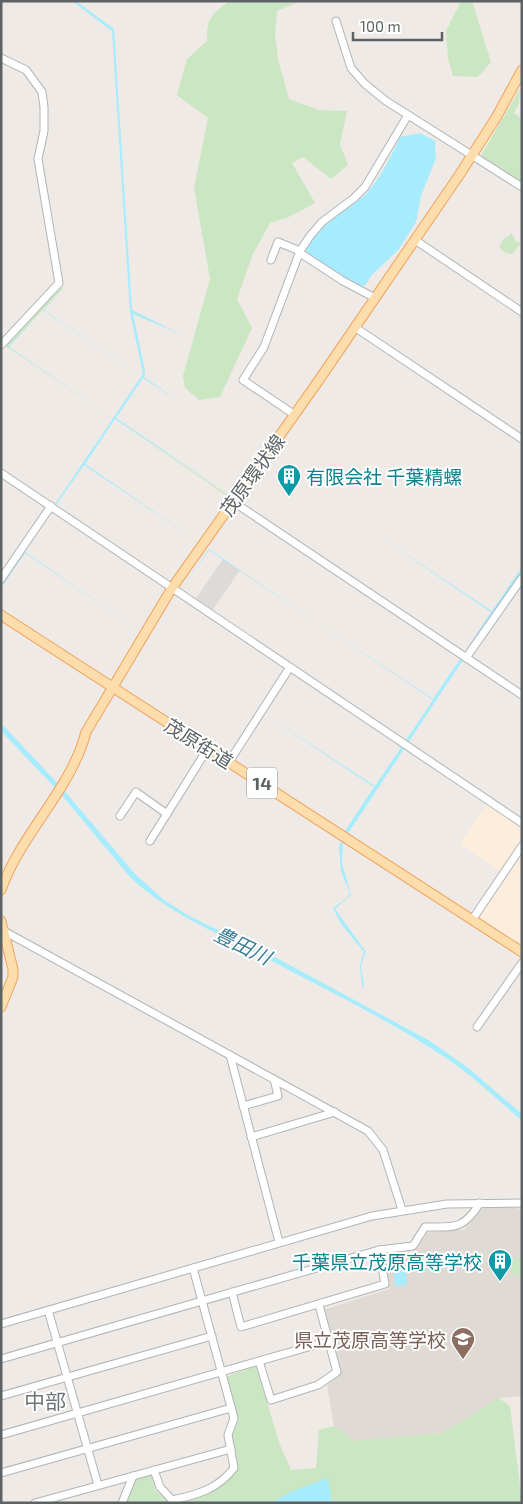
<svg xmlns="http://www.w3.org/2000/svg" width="523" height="1504" font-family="'Exo 2','Noto Sans JP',sans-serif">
<rect width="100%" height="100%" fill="#efeae5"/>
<g fill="#fdeddc">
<polygon points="487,804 522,827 522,842 501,872 460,844"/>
<polygon points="522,850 521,886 522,945 477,917"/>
</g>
<polygon fill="#dedad7" points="223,559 240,570 212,611 195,600"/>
<polygon fill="#dfdad3" points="484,1207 514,1207 522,1210 522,1396 499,1398 443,1433 354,1441 334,1426 327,1386 338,1374 320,1311 389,1289 384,1255 414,1253 428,1232 464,1230"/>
<g fill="#cbe6c2">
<path d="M230 1H301L277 11 275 33 278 59 289 99 319 110 347 111 340 144 348 165 331 179 303 157 292 163 315 203 291 216 270 223 252 256 237 299 252 328 220 397 199 400 185 388 183 376 210 279 194 188 208 118 177 95 187 59 207 41C207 19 210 14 230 1Z"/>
<polygon points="461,1 472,1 491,62 478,77 453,76 448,59 446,31"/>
<polygon points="520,89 519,103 514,113 522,119 522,184 480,157"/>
<polygon points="511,233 516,241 521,243 512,254 506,253 499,247 504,238 509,236"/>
<polygon points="64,287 8,347 109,416 7,347 6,345 60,288"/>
<polygon points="115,419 228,495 227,496"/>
<polygon points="522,1257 522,1277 512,1273 510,1266 512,1259"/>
<path d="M256 1366 280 1445 291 1470 316 1468 319 1430 334 1426 354 1441 443 1433 499 1398 510 1406 522 1503H127L135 1478 152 1475C153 1480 154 1487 156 1491 173 1504 216 1484 233 1472L230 1437 238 1422 225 1377Z"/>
</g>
<g fill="#a7ecfd">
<polygon points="72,1 76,1 114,29 132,310 180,334 133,314 145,371 144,377 180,402 143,378 116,418 229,494 115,419 85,464 194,539 84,465 56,505 71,516 53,510 25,552 137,629 25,553 1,588 1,584 143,374 130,312 112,31"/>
<path d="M420 133 435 141 436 158 421 196 416 222 399 249 371 276 365 286 352 284 307 255C301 235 355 206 367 193 380 178 392 155 400 137Z"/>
<polygon points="65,287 44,310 138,374 43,310 9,347 109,415 8,347"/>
<polygon points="237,508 209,549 317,623 209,550 180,591"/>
<polygon points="380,537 492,611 522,567 522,571 343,841 342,863 351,895 335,909 366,952 361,965 364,987 362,987 360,965 364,952 341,924 333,908 347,898 350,893 341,872 339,847 345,831 374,787 263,713 375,786 433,700 321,625 433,699 464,653 353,578 464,653 491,612"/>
<path d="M1 723 62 788 135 874 164 900 191 917 273 956 430 1041 467 1067 522 1114V1121C498 1100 475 1078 449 1060 393 1022 330 992 270 960 221 934 171 916 130 877L60 793 1 731Z"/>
<polygon points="405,1264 407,1285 395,1286 393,1265"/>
<polygon points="328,1478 332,1503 271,1503 293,1491"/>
</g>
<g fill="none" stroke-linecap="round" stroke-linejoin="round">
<g stroke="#b0b5b7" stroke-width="9">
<g id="minor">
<polyline points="336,21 351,68 365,84 386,101 522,187"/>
<polyline points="1,58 26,70 42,92 44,107 44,131 38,159 59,283 1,345"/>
<polyline points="415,240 522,312"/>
<polyline points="300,253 343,281 375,298"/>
<polyline points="271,260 278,242 300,251"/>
<polyline points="356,328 522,439"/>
<polyline points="295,415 243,380 264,347 300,251 310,236 322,222 354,198 365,187 408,115"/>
<polyline points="1,473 522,823"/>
<polyline points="232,501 522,695"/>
<polyline points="1,579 51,506"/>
<polyline points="466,658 522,578"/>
<polyline points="229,762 290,667"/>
<polyline points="120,816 136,792 167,814"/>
<polyline points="150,841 208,748"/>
<polyline points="472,920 522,846"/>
<polyline points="2,930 368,1131 383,1150 402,1210"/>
<polyline points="477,1027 522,963"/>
<polyline points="230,1055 279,1242"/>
<polyline points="243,1106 278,1096 274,1079"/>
<polyline points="251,1137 335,1112"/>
<polyline points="232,1292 241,1327 385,1284 379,1250"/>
<polyline points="48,1310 98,1485"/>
<polyline points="1,1324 372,1216 447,1204 522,1203"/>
<path d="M1 1359 379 1250 413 1246 425 1227C455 1227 463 1230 480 1203"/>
<polyline points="259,1361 271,1400 318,1385 337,1372 319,1305"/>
<polyline points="1,1396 212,1336"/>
<polyline points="1,1435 329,1341"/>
<path d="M154 1470 160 1487 172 1500C197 1495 218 1489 234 1468L228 1435 234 1418 193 1268"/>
<polyline points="1,1473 231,1408"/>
<polyline points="35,1503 231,1449"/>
<polyline points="122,1503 133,1476"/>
</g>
</g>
<g stroke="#efa45e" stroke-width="11">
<g id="major">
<polyline points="1,615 522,952"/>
<path d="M1 890C21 833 71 790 86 732L172 588 319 380 460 174 497 116 522 70"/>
<polyline points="1,921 13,969 13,977 1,1007"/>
</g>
</g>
<use href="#minor" stroke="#fff" stroke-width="7"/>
<use href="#major" stroke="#fdddac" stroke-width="9"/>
</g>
<defs>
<g id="building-pin" transform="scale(1.25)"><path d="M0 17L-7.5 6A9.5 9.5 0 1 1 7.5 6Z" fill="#0f9aa8" stroke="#fff"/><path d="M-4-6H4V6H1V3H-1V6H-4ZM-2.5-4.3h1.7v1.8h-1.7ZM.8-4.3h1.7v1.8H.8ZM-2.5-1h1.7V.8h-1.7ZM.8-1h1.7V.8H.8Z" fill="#fff"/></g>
<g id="school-pin" transform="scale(1.25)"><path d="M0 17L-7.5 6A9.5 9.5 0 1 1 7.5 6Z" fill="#8d6e63" stroke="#fff"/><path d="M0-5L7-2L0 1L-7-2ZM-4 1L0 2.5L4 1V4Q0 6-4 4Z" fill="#fff"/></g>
</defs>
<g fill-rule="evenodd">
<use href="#building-pin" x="289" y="476"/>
<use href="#building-pin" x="500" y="1261"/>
<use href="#school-pin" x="463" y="1339"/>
</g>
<g text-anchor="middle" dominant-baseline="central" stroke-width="4" stroke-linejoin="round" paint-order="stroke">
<rect fill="#fff" stroke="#8e9293" stroke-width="1" x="247" y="767.5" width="30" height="31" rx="4"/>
<g font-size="18" font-weight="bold" fill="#5d6365">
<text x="262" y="783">14</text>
</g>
<g font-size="19" fill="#5d6365" stroke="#fff">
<text transform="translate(252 475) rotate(-54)">茂原環状線</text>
<text transform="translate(199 743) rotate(32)">茂原街道</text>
</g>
<g font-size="19" fill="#0d838f" stroke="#fff" text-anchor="start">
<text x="306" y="476">有限会社 千葉精螺</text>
<text x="482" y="1261" text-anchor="end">千葉県立茂原高等学校</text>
</g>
<g font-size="19" fill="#785e54" stroke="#fff" text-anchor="end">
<text x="446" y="1339">県立茂原高等学校</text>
</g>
<g font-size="20" font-style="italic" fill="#3a7c95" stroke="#fff">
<text transform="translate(243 945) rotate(26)">豊田川</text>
</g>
<g font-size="21" fill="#6e7577" stroke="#fff">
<text x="45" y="1400">中部</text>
</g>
</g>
<rect width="523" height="1504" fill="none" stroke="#5d6365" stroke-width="5"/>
<path d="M353 32v8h89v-8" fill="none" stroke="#5d6365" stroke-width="2.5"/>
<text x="360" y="32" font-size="15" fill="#5d6365" stroke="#ffffff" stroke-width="4" paint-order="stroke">100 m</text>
</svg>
